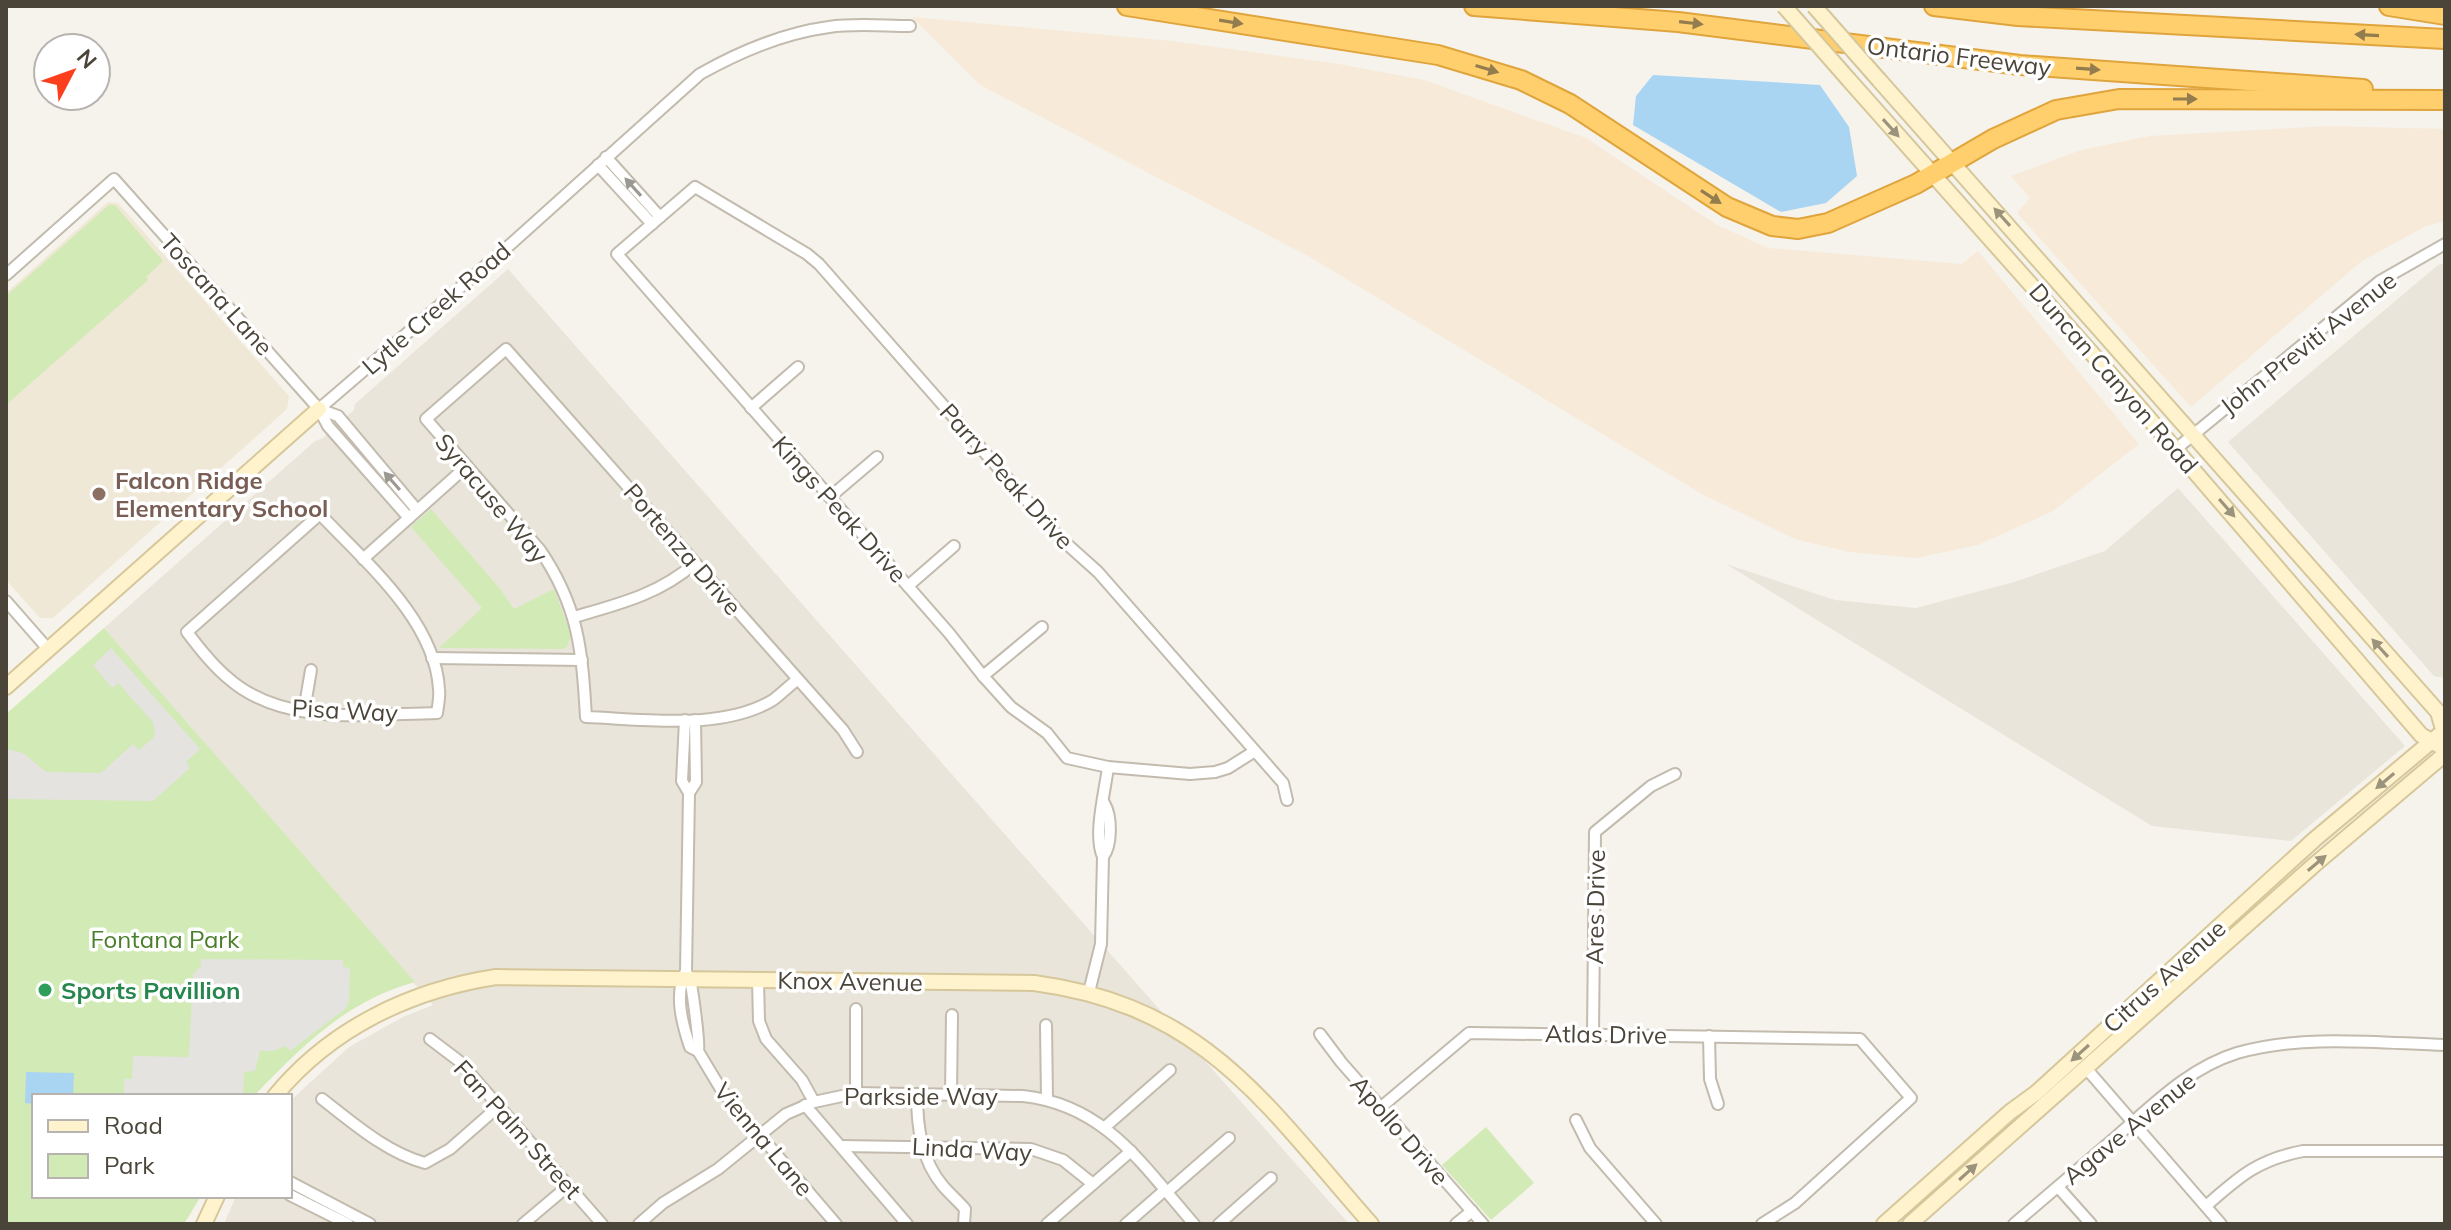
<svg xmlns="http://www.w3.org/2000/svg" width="2451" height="1230" font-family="Mulish,sans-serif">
<rect width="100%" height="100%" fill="#f6f3ec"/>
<g fill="#eae5da">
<polygon points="2445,263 2445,678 2434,676 2228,442 2438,265"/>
<polygon points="508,269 956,779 1349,1224 224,1224 236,1196 290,1196 290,1101 349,1047 403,1017 433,1005 104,628 315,441 323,438 354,410 355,404"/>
<polygon points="2178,488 2405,746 2291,841 2152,826 1726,564 1835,600 1916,608 2014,582 2105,551"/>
</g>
<g fill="#f7ead8">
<polygon points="912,17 1172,41 1339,64 1424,80 1586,138 1717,225 1768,248 1962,264 1978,251 2139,444 2053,511 1978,545 1916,558 1849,552 1795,539 1702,494 1310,257 980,85"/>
<polygon points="2328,126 2445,129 2445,221 2426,226 2362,261 2191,407 2017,213 2030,198 2011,176 2081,150 2150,136"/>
</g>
<polygon fill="#efe8d6" points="108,202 118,203 289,396 287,409 53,618 40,618 6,580 6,293"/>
<g fill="#d2eab5">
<polygon points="109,205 115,205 163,261 146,277 148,280 6,405 6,296"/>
<polygon points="431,509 501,590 514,609 554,589 571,635 567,647 563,649 439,648 482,608 411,527"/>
<path d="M104 628 415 982C346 1001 302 1046 254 1096H34V1196H201L184 1224H6V714Z"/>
<polygon points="1486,1127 1534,1183 1491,1220 1442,1165"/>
</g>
<g fill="#e5e3e0">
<polygon points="111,648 200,749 186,762 190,768 153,801 6,799 6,749 23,753 46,772 101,773 133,744 139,750 152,739 155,734 153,722 118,683 112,688 93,665"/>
<polygon points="201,959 343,960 343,967 350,968 349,1002 345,1009 290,1051 286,1046 273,1051 260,1051 255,1071 244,1072 243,1096 124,1096 124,1079 132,1079 133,1056 189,1057 193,974 201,966"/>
</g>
<g fill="#a9d4f2">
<polygon points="1653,75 1820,85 1849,127 1857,176 1826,203 1781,212 1633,125 1636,96"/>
<polygon points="26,1072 74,1073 73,1096 34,1096 34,1104 25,1103"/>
</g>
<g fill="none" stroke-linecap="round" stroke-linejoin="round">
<g stroke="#c2bbae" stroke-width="14">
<g id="street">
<polyline points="606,157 660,217"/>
<polyline points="598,165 652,224"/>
<polyline points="6,275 114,179 319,409 328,426 409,518"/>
<polyline points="751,408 798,367"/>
<path d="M319 409 512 243 700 74C739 52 784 33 829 27 855 23 884 26 910 26"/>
<polyline points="319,409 338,416 417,510"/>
<polyline points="2176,449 2380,281 2445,244"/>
<polyline points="830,497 877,457"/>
<path d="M320 514C364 561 435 620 439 689 440 697 438 706 437 713 368 714 283 727 228 678 212 665 199 648 187 632Z"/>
<polyline points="363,559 467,466"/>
<polyline points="908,586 954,546"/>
<polyline points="6,601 48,649"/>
<path d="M574 617C619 604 660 594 695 563"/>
<polyline points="432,658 582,660"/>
<polyline points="983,676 1042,627"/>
<path d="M797 680C789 686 781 694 773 700 722 731 643 719 586 717 582 651 579 607 540 550L426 419 506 349 843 730 857 752"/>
<polyline points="304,711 311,670"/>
<polyline points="685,720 682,781 689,793 696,782 695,720"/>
<polyline points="1255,751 1228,768 1215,772 1190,774 1108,767 1067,758 1047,733 1011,707 983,676 949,633 617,254 695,187 807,254 819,264 1059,537 1098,572 1283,783 1287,800"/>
<path d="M689 793 686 971C674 994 682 1023 690 1047L698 1051 722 1091 836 1224"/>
<path d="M1103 857C1112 845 1112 816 1104 803"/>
<path d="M689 976C692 984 700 1045 698 1051"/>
<polyline points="758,980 759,1021 766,1039 802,1080 814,1102"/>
<path d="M1089 992 1101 944 1103 857C1093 835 1105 792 1108 767"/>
<polyline points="1046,1025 1047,1099"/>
<polyline points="1320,1034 1341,1062 1483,1224"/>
<polyline points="1593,1034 1595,832 1651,786 1675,774"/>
<polyline points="1709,1036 1710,1079 1718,1104"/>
<polyline points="430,1039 459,1061 602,1224"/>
<polyline points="2085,1067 2221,1224"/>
<polyline points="856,1093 856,1009"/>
<path d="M917 1094C917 1126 921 1160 943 1186 950 1194 958 1201 965 1209L964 1224"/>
<polyline points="951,1095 952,1015"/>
<path d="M322 1099C353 1123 387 1153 425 1163L450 1149 499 1106"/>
<polyline points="805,1105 907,1224"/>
<polyline points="1380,1108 1469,1033 1860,1039 1911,1098 1795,1203 1762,1224"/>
<polyline points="1576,1120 1590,1148 1656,1224"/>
<polyline points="1105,1127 1170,1070"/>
<polyline points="841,1146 1031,1149 1063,1160 1093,1184"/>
<polyline points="290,1182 370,1224"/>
<polyline points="2058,1187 2091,1224"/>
<polyline points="1167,1192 1229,1138"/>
<polyline points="290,1195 348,1224"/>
<path d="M2206 1206C2239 1177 2257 1160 2303 1151H2445"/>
<polyline points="523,1224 568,1186"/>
<path d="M639 1224 663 1203 718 1169 786 1114 814 1102 856 1093 1023 1096C1106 1105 1143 1166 1194 1224"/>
<polyline points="1047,1224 1131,1151"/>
<polyline points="1126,1224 1165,1190"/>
<polyline points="1219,1224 1271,1178"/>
<polyline points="1456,1224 1472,1211"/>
<path d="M2014 1224C2048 1195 2083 1165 2117 1136 2154 1104 2189 1068 2237 1053 2303 1034 2378 1043 2445 1045"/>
</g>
</g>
<g stroke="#d6c79b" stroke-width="18">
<g id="secondary">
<polyline points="1849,80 2127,393 2421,735 2445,749"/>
<polyline points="1879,80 2438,712 2445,736"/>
<polyline points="6,687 319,409"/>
<path d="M275 1096C331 1028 411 990 496 977L1034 983C1206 1006 1265 1104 1371 1224"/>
<polyline points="204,1224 217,1196"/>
<polyline points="1884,1224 2010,1112 2036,1093 2315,839 2439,735"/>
<polyline points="1910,1224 2314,865 2445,754"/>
</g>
</g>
<g stroke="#e0a43c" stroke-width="22">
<g id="highway">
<polyline points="1127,6 1438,55 1521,80 1570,104 1727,207 1772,226 1798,229 1828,223 1916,184 1993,139 2056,110 2119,99 2445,100"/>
<polyline points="1474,6 1678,22 2020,65 2363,89"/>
<polyline points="1934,6 2018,16 2445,39"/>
<polyline points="2389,6 2445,15"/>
</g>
</g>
<use href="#street" stroke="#fff" stroke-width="10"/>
<use href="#secondary" stroke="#fff3cd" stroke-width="14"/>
<use href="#highway" stroke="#ffcf6e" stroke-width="18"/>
<g stroke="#d6c79b" stroke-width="18" stroke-linecap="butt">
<g id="secondary-bridge">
<polyline points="1784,6 1849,80"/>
<polyline points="1814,6 1879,80"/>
</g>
</g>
<use href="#secondary-bridge" stroke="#fff3cd" stroke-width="14"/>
</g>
<defs><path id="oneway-solid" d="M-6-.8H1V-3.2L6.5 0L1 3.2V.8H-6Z" transform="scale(2)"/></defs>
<g fill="#937c4e">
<use href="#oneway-solid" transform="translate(1231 22) rotate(9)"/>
<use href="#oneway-solid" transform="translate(1691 23) rotate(7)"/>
<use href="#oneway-solid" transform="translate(2367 35) rotate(-177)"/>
<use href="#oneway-solid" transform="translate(1487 69) rotate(17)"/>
<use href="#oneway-solid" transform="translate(2088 69) rotate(4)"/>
<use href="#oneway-solid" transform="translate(2185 99)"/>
<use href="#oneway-solid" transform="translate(1711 197) rotate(33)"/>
</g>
<g fill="#9c937c">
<use href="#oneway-solid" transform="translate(1891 128) rotate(48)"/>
<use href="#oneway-solid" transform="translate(2002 217) rotate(-132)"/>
<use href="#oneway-solid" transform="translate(2227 508) rotate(49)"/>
<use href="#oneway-solid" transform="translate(2380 648) rotate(-132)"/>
<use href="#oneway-solid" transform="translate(2385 781) rotate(140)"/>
<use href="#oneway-solid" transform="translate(2317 863) rotate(-40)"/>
<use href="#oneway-solid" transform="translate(2080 1053) rotate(138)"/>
<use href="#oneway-solid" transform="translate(1968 1172) rotate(-42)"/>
</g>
<g fill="#9c9892">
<use href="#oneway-solid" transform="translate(633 187) rotate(-132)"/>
<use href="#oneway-solid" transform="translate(392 481) rotate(-131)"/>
</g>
<circle fill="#8d6e63" stroke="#fff" stroke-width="3" cx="99" cy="494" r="8"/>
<circle fill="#2e9e5b" stroke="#fff" stroke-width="3" cx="45" cy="990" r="8"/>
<g text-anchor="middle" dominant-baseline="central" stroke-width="7" stroke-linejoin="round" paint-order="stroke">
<g font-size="24" fill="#4b4439" stroke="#fff">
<text transform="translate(1959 56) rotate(7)">Ontario Freeway</text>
<text transform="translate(217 294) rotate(48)">Toscana Lane</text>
<text transform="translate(436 308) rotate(-41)">Lytle Creek Road</text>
<text transform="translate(2308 343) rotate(-38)">John Previti Avenue</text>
<text transform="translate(2114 378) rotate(49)">Duncan Canyon Road</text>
<text transform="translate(1007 476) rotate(48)">Parry Peak Drive</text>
<text transform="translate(492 498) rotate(50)">Syracuse Way</text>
<text transform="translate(840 509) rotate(48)">Kings Peak Drive</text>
<text transform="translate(683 549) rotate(49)">Portenza Drive</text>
<text transform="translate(345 710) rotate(3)">Pisa Way</text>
<text transform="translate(1595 907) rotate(-89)">Ares Drive</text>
<text transform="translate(2164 976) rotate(-42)">Citrus Avenue</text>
<text transform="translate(850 981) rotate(1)">Knox Avenue</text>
<text transform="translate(1606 1034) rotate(1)">Atlas Drive</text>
<text x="921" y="1096">Parkside Way</text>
<text transform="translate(2129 1128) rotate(-39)">Agave Avenue</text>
<text transform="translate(518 1129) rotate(48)">Fan Palm Street</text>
<text transform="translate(1400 1130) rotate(49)">Apollo Drive</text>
<text transform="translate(764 1139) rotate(50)">Vienna Lane</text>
<text transform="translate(972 1149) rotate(3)">Linda Way</text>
</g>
<g font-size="24" font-weight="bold" fill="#785e54" stroke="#fff" text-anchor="start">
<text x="115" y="480">Falcon Ridge<tspan x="115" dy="28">Elementary School</tspan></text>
</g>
<g font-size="24" fill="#4a7f2a" stroke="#fff">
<text x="165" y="939">Fontana Park</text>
</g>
<g font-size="24" font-weight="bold" fill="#27864d" stroke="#fff" text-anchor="start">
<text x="61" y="990">Sports Pavillion</text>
</g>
</g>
<rect width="2451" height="1230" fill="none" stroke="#4b4439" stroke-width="16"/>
<rect x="32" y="1094" width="260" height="104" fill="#ffffff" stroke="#b7b4b0" stroke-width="2"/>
<rect x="48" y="1120" width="40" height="12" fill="#fff3cd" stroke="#b7b4b0" stroke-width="2"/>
<text x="104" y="1134" font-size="24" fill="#4b4439">Road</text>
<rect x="48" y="1154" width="40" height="24" fill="#d2eab5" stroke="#b7b4b0" stroke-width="2"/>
<text x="104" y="1174" font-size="24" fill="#4b4439">Park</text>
<g transform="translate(72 72) rotate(49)"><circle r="38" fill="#ffffff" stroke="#b7b4b0" stroke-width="2"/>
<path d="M0-6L14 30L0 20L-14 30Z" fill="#fc3f1d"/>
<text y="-12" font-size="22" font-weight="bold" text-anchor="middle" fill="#4b4439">N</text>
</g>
</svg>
